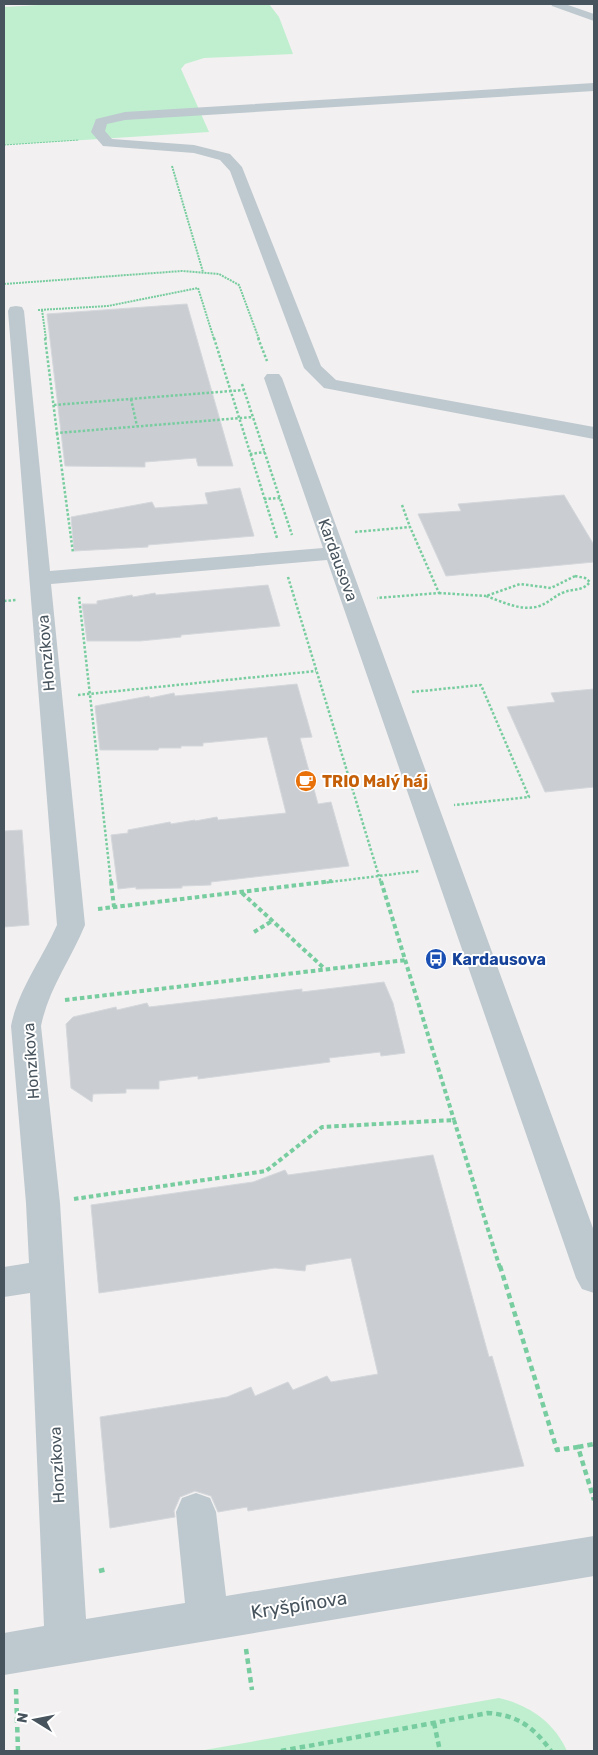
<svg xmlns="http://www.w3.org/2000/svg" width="598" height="1755" font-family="Rubik,sans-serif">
<rect width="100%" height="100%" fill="#f2f0f0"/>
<g fill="#bfefcf">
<polygon points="57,4 269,4 279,17 293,54 204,58 185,64 181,69 209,132 4,145 4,7"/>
<path d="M499 1698C529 1705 554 1722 567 1751H199Z"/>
</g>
<g fill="#cacdd2" stroke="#d4d7db">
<polygon points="187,304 233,466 198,466 196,458 145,462 145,467 65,466 47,314"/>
<polygon points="240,488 254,536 148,545 148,547 74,551 71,517 152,502 155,508 208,504 205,493"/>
<polygon points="564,495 594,545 594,562 446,576 418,514 461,511 458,504"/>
<polygon points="268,585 280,626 181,635 181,637 140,641 87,641 82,604 97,604 97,601 132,595 133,597 155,593 156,595"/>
<polygon points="297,684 312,737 300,738 318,804 331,802 349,866 211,882 211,885 182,886 182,888 136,889 136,887 118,889 111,835 128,833 128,830 170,822 171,824 195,820 195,821 217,817 218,820 286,813 267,737 203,743 203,746 181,746 181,748 159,748 158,750 100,750 95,706 149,696 150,698 174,693 175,696"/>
<polygon points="594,689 594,787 545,792 507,707 555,702 551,693"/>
<polygon points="22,830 29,925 4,927 4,831"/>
<polygon points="384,982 393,1003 405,1053 381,1056 380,1052 329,1058 330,1062 198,1079 198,1076 159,1081 159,1089 126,1089 126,1093 93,1094 92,1102 71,1088 66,1024 73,1017 116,1007 117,1010 147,1003 149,1007 302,989 302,992"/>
<polygon points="433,1155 489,1357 492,1356 524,1466 248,1511 247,1507 218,1512 211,1496 195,1491 180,1497 174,1511 175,1517 110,1528 100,1417 227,1397 251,1387 255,1396 288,1382 293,1390 327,1376 331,1382 378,1374 351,1258 306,1265 305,1271 275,1268 99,1293 91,1205 253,1182 285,1170 288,1175"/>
</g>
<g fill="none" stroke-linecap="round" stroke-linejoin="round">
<polyline stroke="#77cd9f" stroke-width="1" stroke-dasharray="2 1" stroke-linecap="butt" points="4,145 79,140"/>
<g stroke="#77cd9f" stroke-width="2" stroke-dasharray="2 1" stroke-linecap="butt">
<polyline points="172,166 203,272"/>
<polyline points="4,284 182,271 219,274 239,285 259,339"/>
<polyline points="38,310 108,306 198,288 214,339"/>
<polyline points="42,310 46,339"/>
</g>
<g stroke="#77cd9f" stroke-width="2.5" stroke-dasharray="2.5 2" stroke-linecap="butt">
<polyline points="45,338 57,433 253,417"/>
<polyline points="214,338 277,538"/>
<polyline points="258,338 267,361"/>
<polyline points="242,384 292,535"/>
<polyline points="131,399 137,426"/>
<polyline points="54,405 244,390"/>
<polyline points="57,433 73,553"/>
<polyline points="250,454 265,452"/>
<polyline points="264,499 280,498"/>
<polyline points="402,505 410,527"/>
<polyline points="355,532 410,527 439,593 377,598"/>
<path d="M575 576 585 578 590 582C582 592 573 588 562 593 555 596 549 602 542 605 524 613 503 602 486 596L520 584 551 588Z"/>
<polyline points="288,577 381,883"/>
<polyline points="439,593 486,596"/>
<polyline points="79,597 111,883"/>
<polyline points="4,601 16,600"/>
<polyline points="412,692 481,685 529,797 454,805"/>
<polyline points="78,695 316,671"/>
<polyline points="322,883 419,871"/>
</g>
<g stroke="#77cd9f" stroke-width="4" stroke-dasharray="4.5 3" stroke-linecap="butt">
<polyline points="111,881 114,907"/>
<polyline points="381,881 454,1120"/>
<polyline points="242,893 325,969"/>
<polyline points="98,909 332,881"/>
<polyline points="254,932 272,921"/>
<polyline points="65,1000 406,960"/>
<polyline points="74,1199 266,1171 322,1127 454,1120 500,1268"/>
</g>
<g stroke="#77cd9f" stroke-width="4.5" stroke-dasharray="5.5 4" stroke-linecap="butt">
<polyline points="500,1266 557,1450 578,1447 594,1500"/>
<polyline points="578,1447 594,1444"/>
<polyline points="99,1571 108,1569"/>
<polyline points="246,1649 252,1690"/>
<polyline points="16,1689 18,1751"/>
<polyline points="434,1723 440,1751"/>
<path d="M281 1751 488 1713C517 1715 534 1727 551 1751"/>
</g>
<g fill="#bec8cf" fill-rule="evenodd">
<polygon points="551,4 565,4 594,14 594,21 552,6"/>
<polygon points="594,83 594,91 125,120 107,124 105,131 112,139 194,145 230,154 242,167 321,366 336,380 594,427 594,439 324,388 304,368 230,171 220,160 194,153 103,146 91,132 96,119 125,112"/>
<path d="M16 306 22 307 24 311 50 571 323 548 264 378 267 374H279L282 378 594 1231V1293L582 1289 576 1278 327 560 51 584 85 925C71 959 48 990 41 1026L60 1203 86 1619 185 1603 176 1512 182 1498 196 1493 210 1498 216 1512 226 1596 594 1536V1576L4 1675V1633L44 1626 30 1293 4 1297V1267L29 1263 26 1203 11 1026C18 990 42 959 57 925L8 311 10 307Z"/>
</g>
</g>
<defs>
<g id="cafe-disc" transform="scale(1.125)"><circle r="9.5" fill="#e8710a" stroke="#fff"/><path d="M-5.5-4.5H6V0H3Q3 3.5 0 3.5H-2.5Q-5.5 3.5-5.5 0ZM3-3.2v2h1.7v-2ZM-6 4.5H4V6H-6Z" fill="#fff"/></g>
<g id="bus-disc" transform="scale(1.125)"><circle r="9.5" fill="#1a4fb4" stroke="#fff"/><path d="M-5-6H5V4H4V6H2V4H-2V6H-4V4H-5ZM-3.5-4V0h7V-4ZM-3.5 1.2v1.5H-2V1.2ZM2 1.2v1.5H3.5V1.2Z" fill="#fff"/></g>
</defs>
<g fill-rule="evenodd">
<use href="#cafe-disc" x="306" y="781"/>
<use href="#bus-disc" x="436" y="959"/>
</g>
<g text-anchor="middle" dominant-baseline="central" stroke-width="4" stroke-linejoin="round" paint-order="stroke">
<g font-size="16" fill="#48545d" stroke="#fff">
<text transform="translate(338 560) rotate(70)">Kardausova</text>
<text transform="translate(46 653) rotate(-95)">Honzíkova</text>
<text transform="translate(31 1061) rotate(-94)">Honzíkova</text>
<text transform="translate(57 1465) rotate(-93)">Honzíkova</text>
</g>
<g font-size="16" font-weight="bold" fill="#c56008" stroke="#fff" text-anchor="start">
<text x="322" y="781">TRIO Malý háj</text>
</g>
<g font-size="16" font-weight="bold" fill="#164399" stroke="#fff" text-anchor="start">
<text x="452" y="959">Kardausova</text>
</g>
<g font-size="19" fill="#48545d" stroke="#fff">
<text transform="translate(299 1605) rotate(-9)">Kryšpínova</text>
</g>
</g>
<rect width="598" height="1755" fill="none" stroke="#48545d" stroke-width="10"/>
<g transform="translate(35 1720) rotate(280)" stroke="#ffffff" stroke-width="4" paint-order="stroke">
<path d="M0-4L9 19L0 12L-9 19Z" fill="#48545d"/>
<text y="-8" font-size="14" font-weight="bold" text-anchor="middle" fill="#48545d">N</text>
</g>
</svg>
